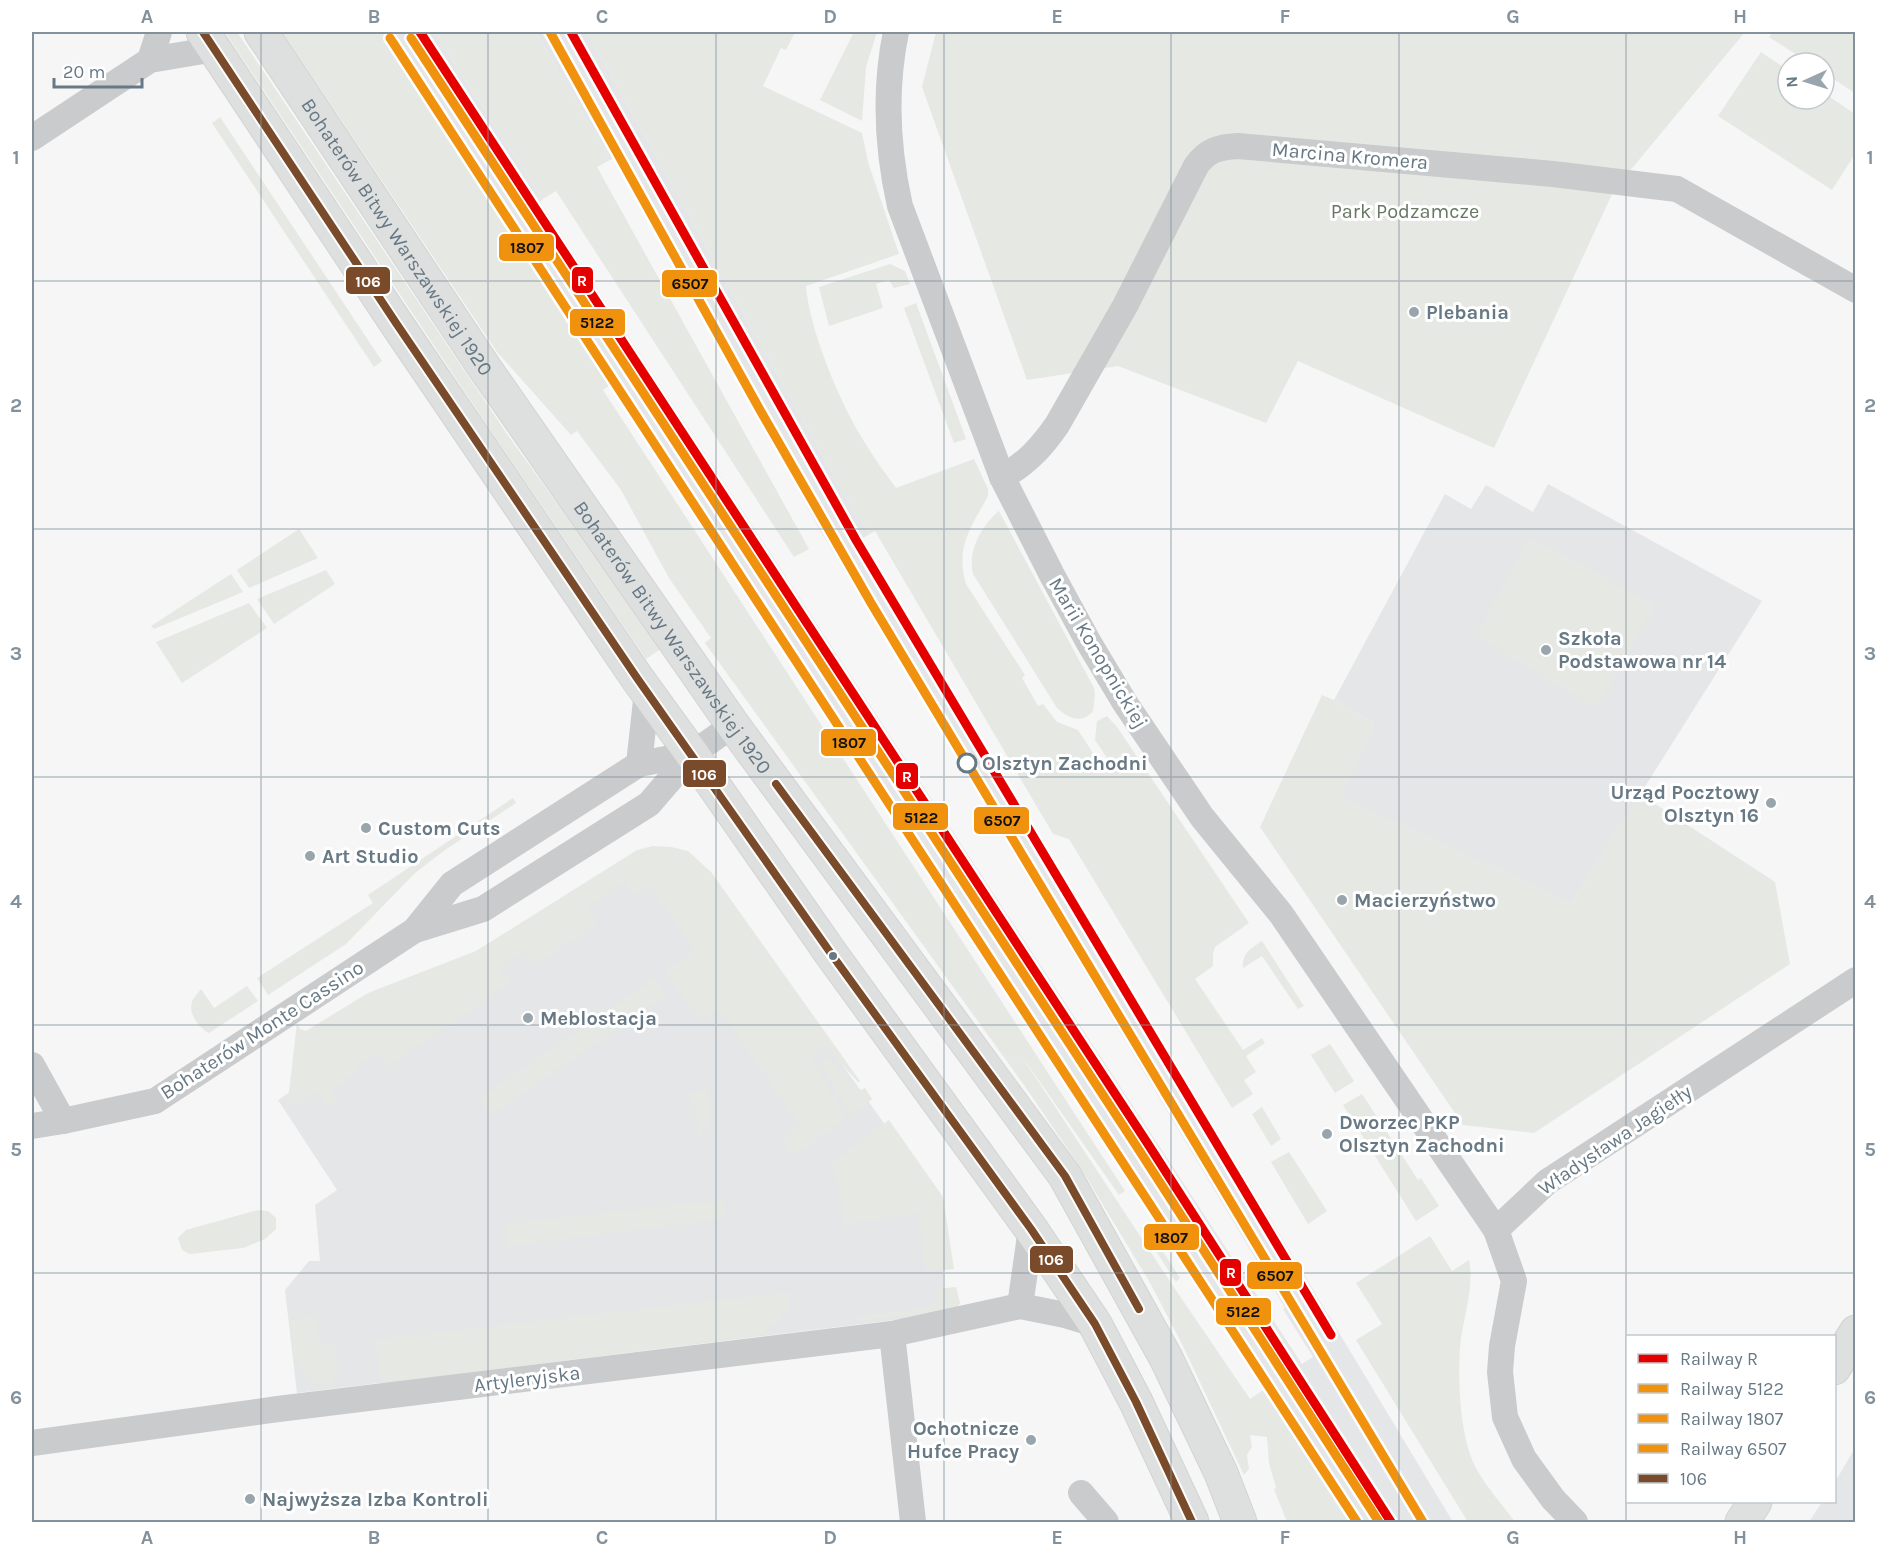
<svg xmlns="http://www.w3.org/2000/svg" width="1887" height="1554" font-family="Karla,sans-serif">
<rect width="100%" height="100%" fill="#f6f6f6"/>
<g fill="#e5e6e7">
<polygon points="381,32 434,32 543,199 540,202 1302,1364 1313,1357 1283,1309 1285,1308 820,530 614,158 610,160 536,32 587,32 853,510 870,534 863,538 935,662 1453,1522 1360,1522 1282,1405 1279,1402 1239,1338 1240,1336 619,380 613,383 601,371"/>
<polygon points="1548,484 1762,601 1571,904 1341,797 1374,723 1334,700 1445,494 1471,509 1486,485 1533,512"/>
<polygon points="627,870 715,886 943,1206 943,1314 297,1393 285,1290 309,1261 320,1261 315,1205 337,1190 278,1100"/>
<polygon points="1855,1448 1855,1522 1809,1522 1822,1502 1834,1502 1835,1482"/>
</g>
<g fill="#e5e8e3">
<polygon points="225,32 237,32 507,434 662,648 646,659 497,440"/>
<polygon points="282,32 381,32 601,371 613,383 603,390 1125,1191 1119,1195 1019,1052 1175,1289 1250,1399 1265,1389 1234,1341 1239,1338 1279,1402 1282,1405 1360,1522 1287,1522 1274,1489 1276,1488 1269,1463 1267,1437 1250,1435 1252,1447 1247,1455 1249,1469 1244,1475 1181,1342 1149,1281 1082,1170 1024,1085 705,643 711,638 669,578 621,490 577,431 571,435 497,352"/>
<polygon points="434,32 536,32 610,160 597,167 809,549 794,557 556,191 543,199"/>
<path d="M587 32H795L786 50 781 48 763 86 862 133 868 162 899 254 806 286C809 328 839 401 862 438 872 455 884 472 896 488L974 459 988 489V496C971 528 955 546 966 584L1025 675 1022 678 1038 706 1043 704 1057 722 1078 730 1102 767 1109 761 1095 740 1097 721 1107 716 1117 727 1249 923 1215 947 1213 954V966L1195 979 1243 1050 1262 1038 1265 1043 1246 1056 1256 1072 1244 1080 1253 1094 1232 1108 1069 839 1053 834 875 531 870 534 853 510Z"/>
<polygon points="854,32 877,32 866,67 862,121 820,100"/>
<polygon points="936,32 1745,32 1614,190 1494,448 1298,361 1266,423 1118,366 1027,380 922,87"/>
<polygon points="1773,32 1855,32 1855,93 1824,73 1824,63 1809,63 1769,37"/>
<polygon points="1761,52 1788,70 1788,99 1824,99 1824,93 1855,114 1855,154 1832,190 1718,116"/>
<polygon points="220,117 382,361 374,367 212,123"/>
<polygon points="890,264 905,271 910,284 894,288 889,280 876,284 883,308 829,326 819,287"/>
<polygon points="916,303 966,439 954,443 904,308"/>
<path d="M999 511 1094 688 1095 694 1093 711C1082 724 1069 719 1057 708L973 574C967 551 982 525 999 511Z"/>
<polygon points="299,529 318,558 249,588 237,570"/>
<polygon points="1528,537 1655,605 1597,708 1477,636"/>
<polygon points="326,570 335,584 274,624 257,599"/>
<polygon points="231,574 243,592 154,629 151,626"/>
<polygon points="249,603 267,628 182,683 156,642"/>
<polygon points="1322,695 1334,700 1374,723 1342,797 1571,904 1640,794 1775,882 1790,964 1534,1133 1463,1125 1260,827"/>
<polygon points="513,798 516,803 445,850 415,873 346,944 268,995 257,978 373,903 368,895"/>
<polygon points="653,846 671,847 688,851 711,872 860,1081 858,1082 826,1047 811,1057 843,1114 841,1122 793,1155 784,1141 784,1137 801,1126 719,1009 703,1020 699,1019 665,972 695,950 651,886 636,896 626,881 588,907 598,922 534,965 524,951 500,968 509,983 388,1067 378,1052 358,1066 360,1069 330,1090 337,1101 328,1107 316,1091 293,1107 288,1100 297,1023 300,1029 306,1031 368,993 476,951 637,850"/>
<path d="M1262 941 1304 1006 1298 1009 1262 956 1243 968C1242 953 1250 949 1262 941Z"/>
<polygon points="654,979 666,996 491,1114 479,1099"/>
<path d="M247 986 258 1001 209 1033C199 1028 188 1014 192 1002 193 998 198 993 201 989L214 1008Z"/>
<polygon points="1330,1044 1354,1081 1335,1093 1311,1055"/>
<polygon points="828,1058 858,1091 865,1088 872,1099 850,1116 820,1062"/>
<path d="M706 1088C713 1112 714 1121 697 1140L696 1139C700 1123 697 1109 688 1095Z"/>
<polygon points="1362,1094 1418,1180 1421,1178 1439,1206 1416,1221 1343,1105"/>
<polygon points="1262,1107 1281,1139 1271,1146 1252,1114"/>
<polygon points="889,1120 943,1197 954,1269 926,1272 918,1213 844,1224 838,1179 830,1165"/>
<polygon points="1289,1152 1327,1211 1308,1224 1271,1162"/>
<polygon points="722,1200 724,1219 507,1246 505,1224"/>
<polygon points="258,1210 268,1211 276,1218 276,1229 265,1239 243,1248 190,1254 182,1250 178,1238 186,1230"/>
<polygon points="1146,1225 1180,1278 1176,1282 1141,1228"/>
<path d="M1430 1236 1452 1271 1469 1260C1474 1286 1465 1312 1461 1338 1457 1373 1459 1434 1475 1466 1485 1486 1502 1504 1515 1522H1468L1356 1340 1382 1324 1356 1283Z"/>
<polygon points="956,1287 960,1303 957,1309 857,1321 857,1317 930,1307 931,1305 939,1304 937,1289"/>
<path d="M790 1292C790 1312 783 1316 768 1328L769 1334 382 1384 375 1340Z"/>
<path d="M316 1316 320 1346 335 1344 338 1368 334 1383 324 1386C290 1373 294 1351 290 1320Z"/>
</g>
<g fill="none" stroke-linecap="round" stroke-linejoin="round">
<g stroke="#d2d3d4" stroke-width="35">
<g id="secondary">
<polyline points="203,32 396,323 637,678 692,754 832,955 1031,1229 1095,1324 1136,1402 1192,1522"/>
<path id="s1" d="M261 32 484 367 733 725 1065 1176 1166 1358 1221 1473 1240 1522"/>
<polyline points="1834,1368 1856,1332"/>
<polyline points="1742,1522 1755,1502"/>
</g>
</g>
<g stroke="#c9cbcc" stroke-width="26">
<path d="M896 32C884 90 887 148 900 206L1002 477 1052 575 1089 643 1125 703 1202 817 1281 914 1496 1230 1514 1281 1502 1346 1500 1372 1505 1417 1524 1459 1553 1499 1575 1522"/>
<polyline points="150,60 159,32"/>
<polyline points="32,138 150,60 215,49"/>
<path d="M1002 477C1026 464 1041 448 1057 425L1125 306 1196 166C1207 150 1219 147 1238 146L1553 174 1677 189 1856 290"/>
<polyline points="639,764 647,692"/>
<polyline points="415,930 452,884 639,764 692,754"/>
<polyline points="32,1065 63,1121"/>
<polyline points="32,1126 63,1121 155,1101 415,930 483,909 649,804 692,754 733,725"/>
<polyline points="1496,1230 1547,1182 1856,980"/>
<polyline points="1020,1306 1031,1229"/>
<polyline points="892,1334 913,1522"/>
<polyline points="32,1443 278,1409 892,1334 1020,1306 1065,1315 1095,1324"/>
<polyline points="1081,1493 1106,1522"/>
</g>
<use href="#secondary" stroke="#dedfdf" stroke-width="33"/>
<g stroke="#fff" stroke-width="12">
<g id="bus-1">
<polyline points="203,32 396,323 637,678 832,955 1031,1229 1095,1324 1136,1402 1192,1522"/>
<polyline points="776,784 1065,1176 1139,1309"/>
</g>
</g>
<use href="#bus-1" stroke="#7a4b2a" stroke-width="8"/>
<g stroke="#fff" stroke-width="14">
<g id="rail-1">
<polyline points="420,32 1146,1141 1391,1522"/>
<polyline points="571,32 856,540 1331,1335"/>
</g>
</g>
<g stroke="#fff" stroke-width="14">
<polyline id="rail-2" points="411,38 1137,1147 1379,1522"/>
</g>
<g stroke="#fff" stroke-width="14">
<polyline id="rail-3" points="390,38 1357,1522"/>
</g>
<g stroke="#fff" stroke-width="14">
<polyline id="rail-4" points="550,32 760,410 871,603 1423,1522"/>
</g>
<use href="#rail-1" stroke="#e50000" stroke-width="9"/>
<use href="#rail-2" stroke="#f0920d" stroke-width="9"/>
<use href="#rail-3" stroke="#f0920d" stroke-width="9"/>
<use href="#rail-4" stroke="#f0920d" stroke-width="9"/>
</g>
<path fill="none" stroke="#82919b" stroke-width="1.5" stroke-opacity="0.55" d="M261 32V1522M488 32V1522M716 32V1522M944 32V1522M1171 32V1522M1399 32V1522M1626 32V1522M32 281H1856M32 529H1856M32 777H1856M32 1025H1856M32 1273H1856"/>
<g fill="#99a5ad" stroke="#fff" stroke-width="2">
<circle cx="1414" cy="312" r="6"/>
<circle cx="1546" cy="650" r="6"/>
<circle cx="1771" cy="803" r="6"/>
<circle cx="366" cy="828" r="6"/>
<circle cx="310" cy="856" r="6"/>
<circle cx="1342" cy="900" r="6"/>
<circle cx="528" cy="1018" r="6"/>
<circle cx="1327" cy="1134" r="6"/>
<circle cx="1031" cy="1440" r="6"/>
<circle cx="250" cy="1499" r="6"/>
</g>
<circle fill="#fff" stroke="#677985" stroke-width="3" cx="967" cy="763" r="9"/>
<circle fill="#677985" stroke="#fff" stroke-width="2" cx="833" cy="956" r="5"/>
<g text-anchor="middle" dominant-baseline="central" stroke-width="6" stroke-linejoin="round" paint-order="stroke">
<g font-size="20" fill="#677985" stroke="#fff">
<text transform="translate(1350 156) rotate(5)">Marcina Kromera</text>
<text stroke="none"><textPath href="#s1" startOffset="246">Bohaterów Bitwy Warszawskiej 1920</textPath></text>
<text stroke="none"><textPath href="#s1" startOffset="732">Bohaterów Bitwy Warszawskiej 1920</textPath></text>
<text transform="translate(1098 653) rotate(59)">Marii Konopnickiej</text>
<text transform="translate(262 1030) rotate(-33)">Bohaterów Monte Cassino</text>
<text transform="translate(1615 1140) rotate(-34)">Władysława Jagiełły</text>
<text transform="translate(527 1379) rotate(-7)">Artyleryjska</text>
</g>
<g font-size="20" fill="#667762" stroke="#fff">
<text x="1405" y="211">Park Podzamcze</text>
</g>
<g font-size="20" font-weight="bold" fill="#677985" stroke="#fff" text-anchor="start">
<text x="1426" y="312">Plebania</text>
<text x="1558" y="638">Szkoła<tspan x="1558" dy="23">Podstawowa nr 14</tspan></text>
<text x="1759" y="792" text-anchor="end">Urząd Pocztowy<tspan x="1759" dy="23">Olsztyn 16</tspan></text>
<text x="378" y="828">Custom Cuts</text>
<text x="322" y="856">Art Studio</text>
<text x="1354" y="900">Macierzyństwo</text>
<text x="540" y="1018">Meblostacja</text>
<text x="1339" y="1122">Dworzec PKP<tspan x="1339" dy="23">Olsztyn Zachodni</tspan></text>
<text x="1019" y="1428" text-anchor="end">Ochotnicze<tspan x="1019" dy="23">Hufce Pracy</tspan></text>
<text x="262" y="1499">Najwyższa Izba Kontroli</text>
</g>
<g font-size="20" font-weight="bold" fill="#677985" stroke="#fff" text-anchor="start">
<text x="982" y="763">Olsztyn Zachodni</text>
</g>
</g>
<g stroke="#fff" stroke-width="2">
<rect x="498" y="233" width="57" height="29" rx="6" fill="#f0920d"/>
<rect x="571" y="266" width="23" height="28" rx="6" fill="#e50000"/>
<rect x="345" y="266" width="46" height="29" rx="6" fill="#7a4b2a"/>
<rect x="661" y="269" width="57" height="29" rx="6" fill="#f0920d"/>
<rect x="569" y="308" width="57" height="29" rx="6" fill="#f0920d"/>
<rect x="820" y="728" width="57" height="29" rx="6" fill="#f0920d"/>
<rect x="682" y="759" width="45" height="29" rx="6" fill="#7a4b2a"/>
<rect x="895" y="762" width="24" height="28" rx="6" fill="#e50000"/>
<rect x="892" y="802" width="57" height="29" rx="6" fill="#f0920d"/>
<rect x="973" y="806" width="57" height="29" rx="6" fill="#f0920d"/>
<rect x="1143" y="1223" width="57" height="28" rx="6" fill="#f0920d"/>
<rect x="1029" y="1245" width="45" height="29" rx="6" fill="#7a4b2a"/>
<rect x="1219" y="1258" width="23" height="29" rx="6" fill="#e50000"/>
<rect x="1246" y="1261" width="57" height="29" rx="6" fill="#f0920d"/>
<rect x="1215" y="1297" width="57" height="29" rx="6" fill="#f0920d"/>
</g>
<g font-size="16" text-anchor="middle" font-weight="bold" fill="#fff">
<text x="582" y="286">R</text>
<text x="368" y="287">106</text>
<text x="704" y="780">106</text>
<text x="907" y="782">R</text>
<text x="1051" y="1265">106</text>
<text x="1231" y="1278">R</text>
</g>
<g font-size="16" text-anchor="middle" font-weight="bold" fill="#111">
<text x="527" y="253">1807</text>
<text x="690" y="289">6507</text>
<text x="597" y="328">5122</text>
<text x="849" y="748">1807</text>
<text x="921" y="823">5122</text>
<text x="1002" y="826">6507</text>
<text x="1171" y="1243">1807</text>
<text x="1275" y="1281">6507</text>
<text x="1243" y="1317">5122</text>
</g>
<rect width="1887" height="1554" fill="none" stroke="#ffffff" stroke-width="66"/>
<rect x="1626" y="1335" width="210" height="168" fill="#ffffff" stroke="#c2c9ce" stroke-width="1.5"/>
<rect x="1638" y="1354" width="30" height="9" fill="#e50000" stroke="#c2c9ce" stroke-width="1.5"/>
<text x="1680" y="1365" font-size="18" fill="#677985">Railway R</text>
<rect x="1638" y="1384" width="30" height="9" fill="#f0920d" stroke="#c2c9ce" stroke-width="1.5"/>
<text x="1680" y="1395" font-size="18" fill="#677985">Railway 5122</text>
<rect x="1638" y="1414" width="30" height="9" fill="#f0920d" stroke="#c2c9ce" stroke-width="1.5"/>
<text x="1680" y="1425" font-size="18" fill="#677985">Railway 1807</text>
<rect x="1638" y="1444" width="30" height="9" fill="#f0920d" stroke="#c2c9ce" stroke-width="1.5"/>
<text x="1680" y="1455" font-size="18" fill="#677985">Railway 6507</text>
<rect x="1638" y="1474" width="30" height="9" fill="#7a4b2a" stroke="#c2c9ce" stroke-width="1.5"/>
<text x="1680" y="1485" font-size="18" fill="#677985">106</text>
<g transform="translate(1806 81) rotate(266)"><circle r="28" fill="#ffffff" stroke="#c2c9ce" stroke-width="1.5"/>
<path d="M0-4.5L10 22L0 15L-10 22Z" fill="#99a5ad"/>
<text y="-9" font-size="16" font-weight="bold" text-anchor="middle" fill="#677985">N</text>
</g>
<path d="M54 78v9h88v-9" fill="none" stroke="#677985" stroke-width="3"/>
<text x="63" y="78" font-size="18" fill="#677985" stroke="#ffffff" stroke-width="4.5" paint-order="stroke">20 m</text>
<rect x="33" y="33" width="1821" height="1488" fill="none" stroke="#82919b" stroke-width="2"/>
<g font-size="20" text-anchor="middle" font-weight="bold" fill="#82919b">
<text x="147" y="23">A</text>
<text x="374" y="23">B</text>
<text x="602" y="23">C</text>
<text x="830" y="23">D</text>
<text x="1057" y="23">E</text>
<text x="1285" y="23">F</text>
<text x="1513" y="23">G</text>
<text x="1740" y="23">H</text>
<text x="16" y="164">1</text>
<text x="1870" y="164">1</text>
<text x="16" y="412">2</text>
<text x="1870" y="412">2</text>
<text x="16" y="660">3</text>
<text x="1870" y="660">3</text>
<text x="16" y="908">4</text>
<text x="1870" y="908">4</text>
<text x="16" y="1156">5</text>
<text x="1870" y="1156">5</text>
<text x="16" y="1404">6</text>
<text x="1870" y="1404">6</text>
<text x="147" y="1544">A</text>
<text x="374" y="1544">B</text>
<text x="602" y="1544">C</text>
<text x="830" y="1544">D</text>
<text x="1057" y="1544">E</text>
<text x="1285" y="1544">F</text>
<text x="1513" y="1544">G</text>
<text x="1740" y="1544">H</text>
</g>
</svg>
